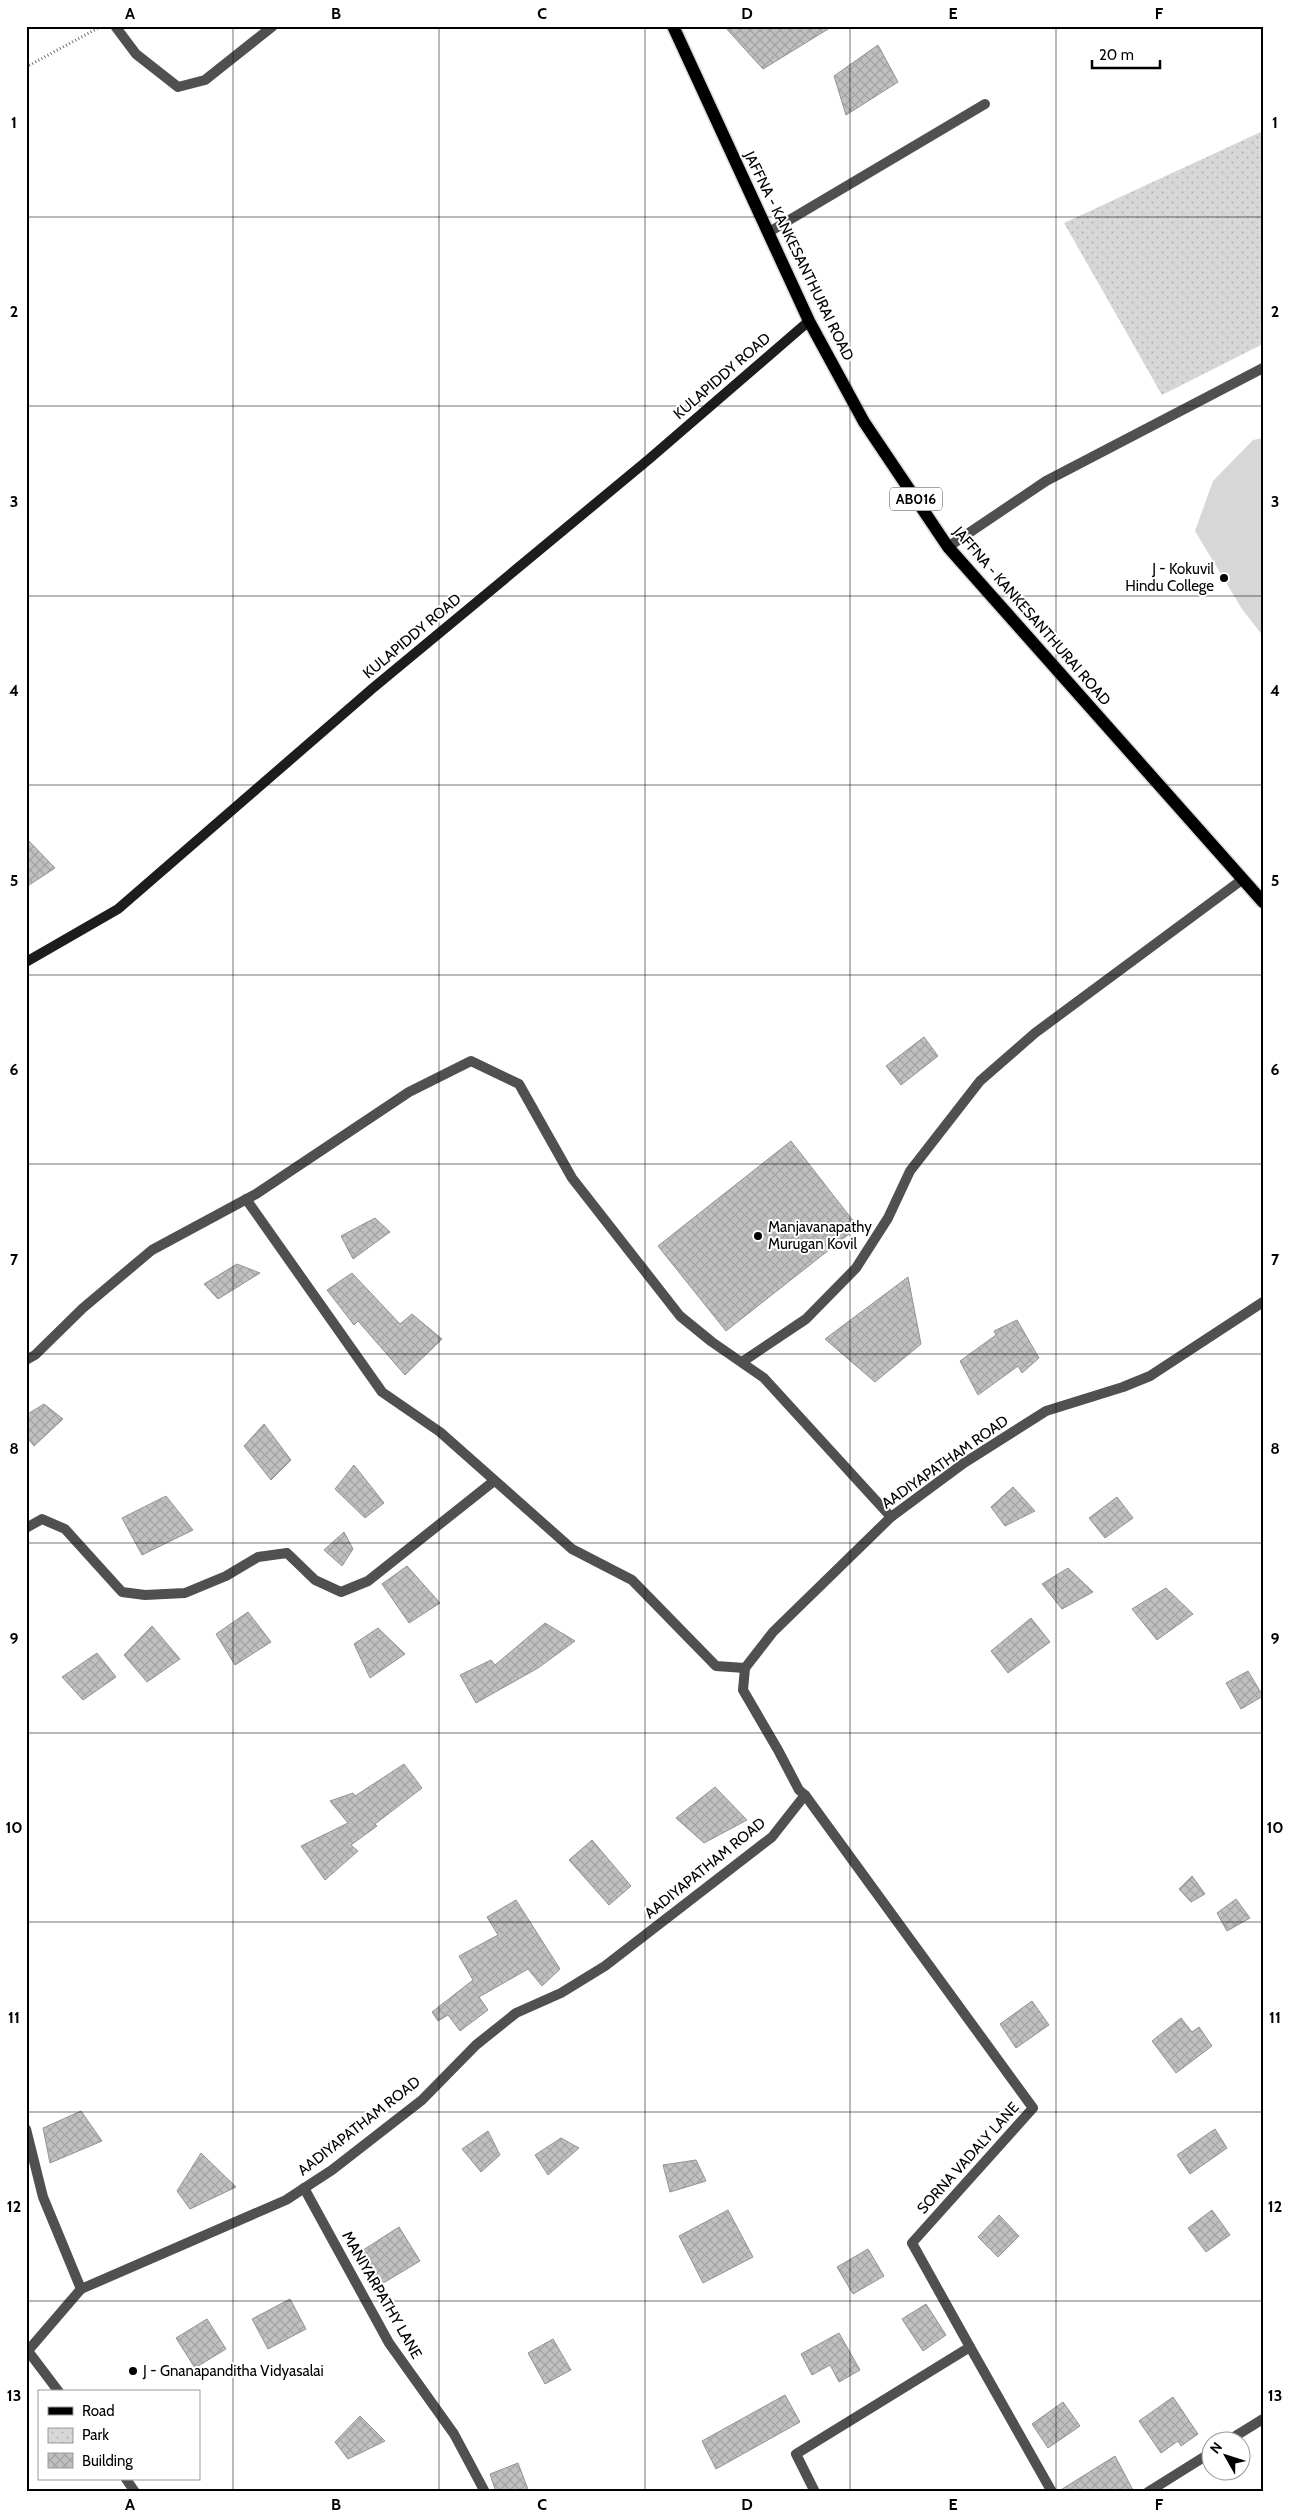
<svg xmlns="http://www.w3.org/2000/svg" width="1289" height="2518" font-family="Cabin,sans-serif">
<defs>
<pattern id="park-dots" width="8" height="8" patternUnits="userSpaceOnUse" patternTransform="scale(1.25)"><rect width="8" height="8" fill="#d7d7d7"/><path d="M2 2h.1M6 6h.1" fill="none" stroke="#b7b7b7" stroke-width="1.8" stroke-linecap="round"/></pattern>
<pattern id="building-cross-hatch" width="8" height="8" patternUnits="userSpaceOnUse" patternTransform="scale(1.25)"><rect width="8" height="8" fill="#c0c0c0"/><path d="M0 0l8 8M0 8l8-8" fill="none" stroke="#a3a3a3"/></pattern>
</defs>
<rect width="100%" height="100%" fill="#fff"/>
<polygon fill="url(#park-dots)" points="1263,131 1263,344 1162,395 1064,223"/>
<polygon fill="#d7d7d7" points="1263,438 1263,636 1242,609 1195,531 1213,481 1253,440"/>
<g fill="url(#building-cross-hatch)" stroke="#949494">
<polygon points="724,26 833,26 763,69"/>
<polygon points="878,45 898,82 846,115 834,76"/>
<polygon points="26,838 55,868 26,887"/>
<polygon points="924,1037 938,1056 901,1085 886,1066"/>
<polygon points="791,1141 858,1227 726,1331 658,1246"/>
<polygon points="375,1218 390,1232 353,1259 341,1236"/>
<polygon points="237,1264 260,1273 218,1299 204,1284"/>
<polygon points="352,1273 400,1324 412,1314 442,1339 405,1375 358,1321 354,1325 327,1290"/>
<polygon points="908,1277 921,1344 875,1382 825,1339"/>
<polygon points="1017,1320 1039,1358 1022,1373 1018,1366 978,1395 960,1361 996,1335 994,1331"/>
<polygon points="44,1404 63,1419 34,1446 26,1436 26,1415"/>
<polygon points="264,1424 291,1460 271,1480 244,1446"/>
<polygon points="354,1465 384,1503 365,1518 335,1489"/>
<polygon points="1013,1487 1035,1511 1005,1526 991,1507"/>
<polygon points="166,1496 193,1530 142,1555 122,1518"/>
<polygon points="1117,1497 1133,1518 1105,1538 1089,1518"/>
<polygon points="344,1532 353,1549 342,1566 324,1550"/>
<polygon points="407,1566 440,1603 409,1623 382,1584"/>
<polygon points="1068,1568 1093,1592 1062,1609 1042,1584"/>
<polygon points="1166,1588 1193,1614 1157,1640 1132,1609"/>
<polygon points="248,1612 271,1642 235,1665 216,1634"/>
<polygon points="1031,1618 1050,1642 1008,1673 991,1651"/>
<polygon points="545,1623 575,1641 538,1668 476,1703 460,1675 491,1660 495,1665"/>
<polygon points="152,1626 180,1659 147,1682 124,1655"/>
<polygon points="378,1628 405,1654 370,1678 354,1644"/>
<polygon points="97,1653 116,1677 83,1700 62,1677"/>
<polygon points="1248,1671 1263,1696 1241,1709 1226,1683"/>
<polygon points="404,1764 422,1788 375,1824 377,1826 351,1845 358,1851 325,1880 301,1846 348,1823 330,1801 353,1793 355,1796"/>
<polygon points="715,1787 747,1820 704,1843 676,1818"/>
<polygon points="592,1840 631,1886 609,1905 569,1860"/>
<polygon points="1192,1876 1205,1894 1191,1902 1179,1889"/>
<polygon points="1236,1899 1250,1918 1227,1931 1217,1913"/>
<polygon points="516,1900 560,1969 542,1986 528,1969 479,1997 488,2010 460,2031 448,2015 438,2021 432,2012 473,1980 459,1956 498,1935 487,1917"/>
<polygon points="1032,2001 1049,2025 1016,2048 1000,2024"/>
<polygon points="1181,2018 1192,2032 1199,2027 1212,2046 1176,2073 1152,2041"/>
<polygon points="81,2111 102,2141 50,2163 43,2128"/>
<polygon points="1215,2129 1227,2148 1190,2174 1177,2155"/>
<polygon points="488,2131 500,2155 481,2172 462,2149"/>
<polygon points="561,2138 579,2148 548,2175 535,2155"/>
<polygon points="201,2153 236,2187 190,2209 177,2191"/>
<polygon points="696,2160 706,2181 670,2192 663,2165"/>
<polygon points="728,2210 753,2257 703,2283 679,2236"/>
<polygon points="1212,2210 1230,2235 1206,2252 1188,2228"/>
<polygon points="999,2215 1019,2236 998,2257 978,2237"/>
<polygon points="399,2227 420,2261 380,2285 360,2252"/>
<polygon points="868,2249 884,2276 853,2294 837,2267"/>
<polygon points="290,2299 306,2329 268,2349 252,2319"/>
<polygon points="926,2304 946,2335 923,2351 902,2319"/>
<polygon points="207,2319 226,2349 195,2368 176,2338"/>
<polygon points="839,2333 860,2370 839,2382 830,2365 812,2375 801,2354"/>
<polygon points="553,2339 571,2370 545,2384 528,2353"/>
<polygon points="785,2395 800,2422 716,2469 702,2441"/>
<polygon points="1173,2397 1198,2434 1181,2446 1178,2441 1161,2453 1139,2421"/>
<polygon points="1063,2402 1080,2426 1048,2448 1032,2424"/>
<polygon points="360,2416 385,2441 348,2459 335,2442"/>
<polygon points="1115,2456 1134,2492 1059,2492 1059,2491"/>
<polygon points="518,2463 529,2492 496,2492 490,2474"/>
</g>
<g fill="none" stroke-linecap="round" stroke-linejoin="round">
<g stroke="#dbdbdb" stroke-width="15">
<polyline id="primary" points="673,26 809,321 864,422 948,547 1263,902"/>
</g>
<polyline stroke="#727272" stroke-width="3" stroke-dasharray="1 2.5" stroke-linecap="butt" points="26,67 100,27"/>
<g stroke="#505050" stroke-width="10">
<polyline points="115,26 136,54 178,87 205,80 273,26"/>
<polyline points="769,232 985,104"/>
<polyline points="948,547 1046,481 1263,368"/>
<polyline points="246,1199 382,1392 440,1432 572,1549 632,1580 716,1666 745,1668"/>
<polyline points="26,1360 35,1355 83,1308 152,1250 256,1194 409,1092 471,1061 519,1084 572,1178 680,1316 712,1342 764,1378 891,1517"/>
<polyline points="742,1362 806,1319 856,1268 888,1218 910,1171 980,1081 1035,1033 1243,879"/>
<polyline points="26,1528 42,1519 65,1529 122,1592 145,1595 185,1593 226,1576 258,1557 287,1553 315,1580 341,1592 368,1581 494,1481"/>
<polyline points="805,1795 1033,2108 912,2243 970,2347 796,2454 815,2492"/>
<polyline points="26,2129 43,2197 81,2289 26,2353"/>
<polyline points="304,2188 389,2343 454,2434 485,2492"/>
<polyline points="81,2289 286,2200 332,2170 422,2100 476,2045 516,2013 561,1993 605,1966 772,1837 805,1795 799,1790 778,1750 743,1690 745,1668 773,1632 891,1517 964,1463 1046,1411 1123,1387 1150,1376 1263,1302"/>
<polyline points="970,2347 1052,2492"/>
<polyline points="28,2351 59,2392"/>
<polyline points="1229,2440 1263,2419"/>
<polyline points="126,2479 135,2492"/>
<polyline points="1148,2492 1212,2452"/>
</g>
<polyline stroke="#1d1d1d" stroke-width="10" points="26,962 118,909 373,688 648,460 809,321"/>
<use href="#primary" stroke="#000" stroke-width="12"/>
</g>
<path fill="none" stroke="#000" stroke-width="1" stroke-opacity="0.55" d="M233 26V2492M439 26V2492M645 26V2492M850 26V2492M1056 26V2492M26 217H1263M26 406H1263M26 596H1263M26 785H1263M26 975H1263M26 1164H1263M26 1354H1263M26 1543H1263M26 1733H1263M26 1922H1263M26 2112H1263M26 2301H1263"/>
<g fill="#000" stroke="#fff" stroke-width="2">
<circle cx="1224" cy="578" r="5"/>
<circle cx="758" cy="1236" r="5"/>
<circle cx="133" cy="2371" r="5"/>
</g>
<g text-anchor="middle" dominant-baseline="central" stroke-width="4" stroke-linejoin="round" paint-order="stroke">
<rect fill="#fff" stroke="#4c4c4c" stroke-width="1" x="890" y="487.5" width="52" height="23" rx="4"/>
<g font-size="14" font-weight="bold" fill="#000">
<text x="916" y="499">AB016</text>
</g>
<g font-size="15" fill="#000" stroke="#fff">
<text transform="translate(799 256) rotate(64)">JAFFNA - KANKESANTHURAI ROAD</text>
<text transform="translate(722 376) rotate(-41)">KULAPIDDY ROAD</text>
<text transform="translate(1032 616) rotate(49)">JAFFNA - KANKESANTHURAI ROAD</text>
<text transform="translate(412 636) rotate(-40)">KULAPIDDY ROAD</text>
<text transform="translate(945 1462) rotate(-35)">AADIYAPATHAM ROAD</text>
<text transform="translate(705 1868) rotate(-39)">AADIYAPATHAM ROAD</text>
<text transform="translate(359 2126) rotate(-38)">AADIYAPATHAM ROAD</text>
<text transform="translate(968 2158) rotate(-48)">SORNA VADALY LANE</text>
<text transform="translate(382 2295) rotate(60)">MANIYARPATHY LANE</text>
</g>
<g font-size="15" fill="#000" stroke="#fff" text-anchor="start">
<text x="1214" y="569" text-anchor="end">J - Kokuvil<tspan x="1214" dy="17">Hindu College</tspan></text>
<text x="768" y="1227">Manjavanapathy<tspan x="768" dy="17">Murugan Kovil</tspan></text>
<text x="143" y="2371">J - Gnanapanditha Vidyasalai</text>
</g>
</g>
<rect width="1289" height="2518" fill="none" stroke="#ffffff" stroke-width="55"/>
<rect x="38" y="2390" width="162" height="90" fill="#ffffff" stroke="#999999"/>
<rect x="48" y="2407" width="25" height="8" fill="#000000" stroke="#999999"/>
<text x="82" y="2416" font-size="15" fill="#000000">Road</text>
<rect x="48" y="2428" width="25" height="15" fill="url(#park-dots)" stroke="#999999"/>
<text x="82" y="2440" font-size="15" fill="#000000">Park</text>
<rect x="48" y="2453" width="25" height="15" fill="url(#building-cross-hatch)" stroke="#999999"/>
<text x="82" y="2466" font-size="15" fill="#000000">Building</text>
<g transform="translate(1226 2456) rotate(309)"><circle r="24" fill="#ffffff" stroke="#999999"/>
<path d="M0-4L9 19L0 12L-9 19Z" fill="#000000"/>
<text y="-8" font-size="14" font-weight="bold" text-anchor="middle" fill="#000000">N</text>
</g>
<path d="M1092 60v8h68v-8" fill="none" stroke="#000000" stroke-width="2.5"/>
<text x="1099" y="60" font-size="15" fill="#000000" stroke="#ffffff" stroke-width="4" paint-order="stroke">20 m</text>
<rect x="28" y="28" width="1234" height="2462" fill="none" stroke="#000" stroke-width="2"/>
<g font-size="16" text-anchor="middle" font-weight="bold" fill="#000">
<text x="130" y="19">A</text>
<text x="336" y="19">B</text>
<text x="542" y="19">C</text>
<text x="747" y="19">D</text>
<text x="953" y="19">E</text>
<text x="1159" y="19">F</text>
<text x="14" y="128">1</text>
<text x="1275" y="128">1</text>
<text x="14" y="317">2</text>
<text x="1275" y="317">2</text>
<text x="14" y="507">3</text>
<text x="1275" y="507">3</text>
<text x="14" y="696">4</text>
<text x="1275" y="696">4</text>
<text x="14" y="886">5</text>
<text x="1275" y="886">5</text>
<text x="14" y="1075">6</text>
<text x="1275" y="1075">6</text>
<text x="14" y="1265">7</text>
<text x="1275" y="1265">7</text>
<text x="14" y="1454">8</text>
<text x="1275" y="1454">8</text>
<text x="14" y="1644">9</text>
<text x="1275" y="1644">9</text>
<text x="14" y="1833">10</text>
<text x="1275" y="1833">10</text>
<text x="14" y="2023">11</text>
<text x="1275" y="2023">11</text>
<text x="14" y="2212">12</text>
<text x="1275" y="2212">12</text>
<text x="14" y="2401">13</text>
<text x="1275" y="2401">13</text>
<text x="130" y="2510">A</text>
<text x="336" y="2510">B</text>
<text x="542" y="2510">C</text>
<text x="747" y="2510">D</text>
<text x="953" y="2510">E</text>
<text x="1159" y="2510">F</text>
</g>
</svg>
